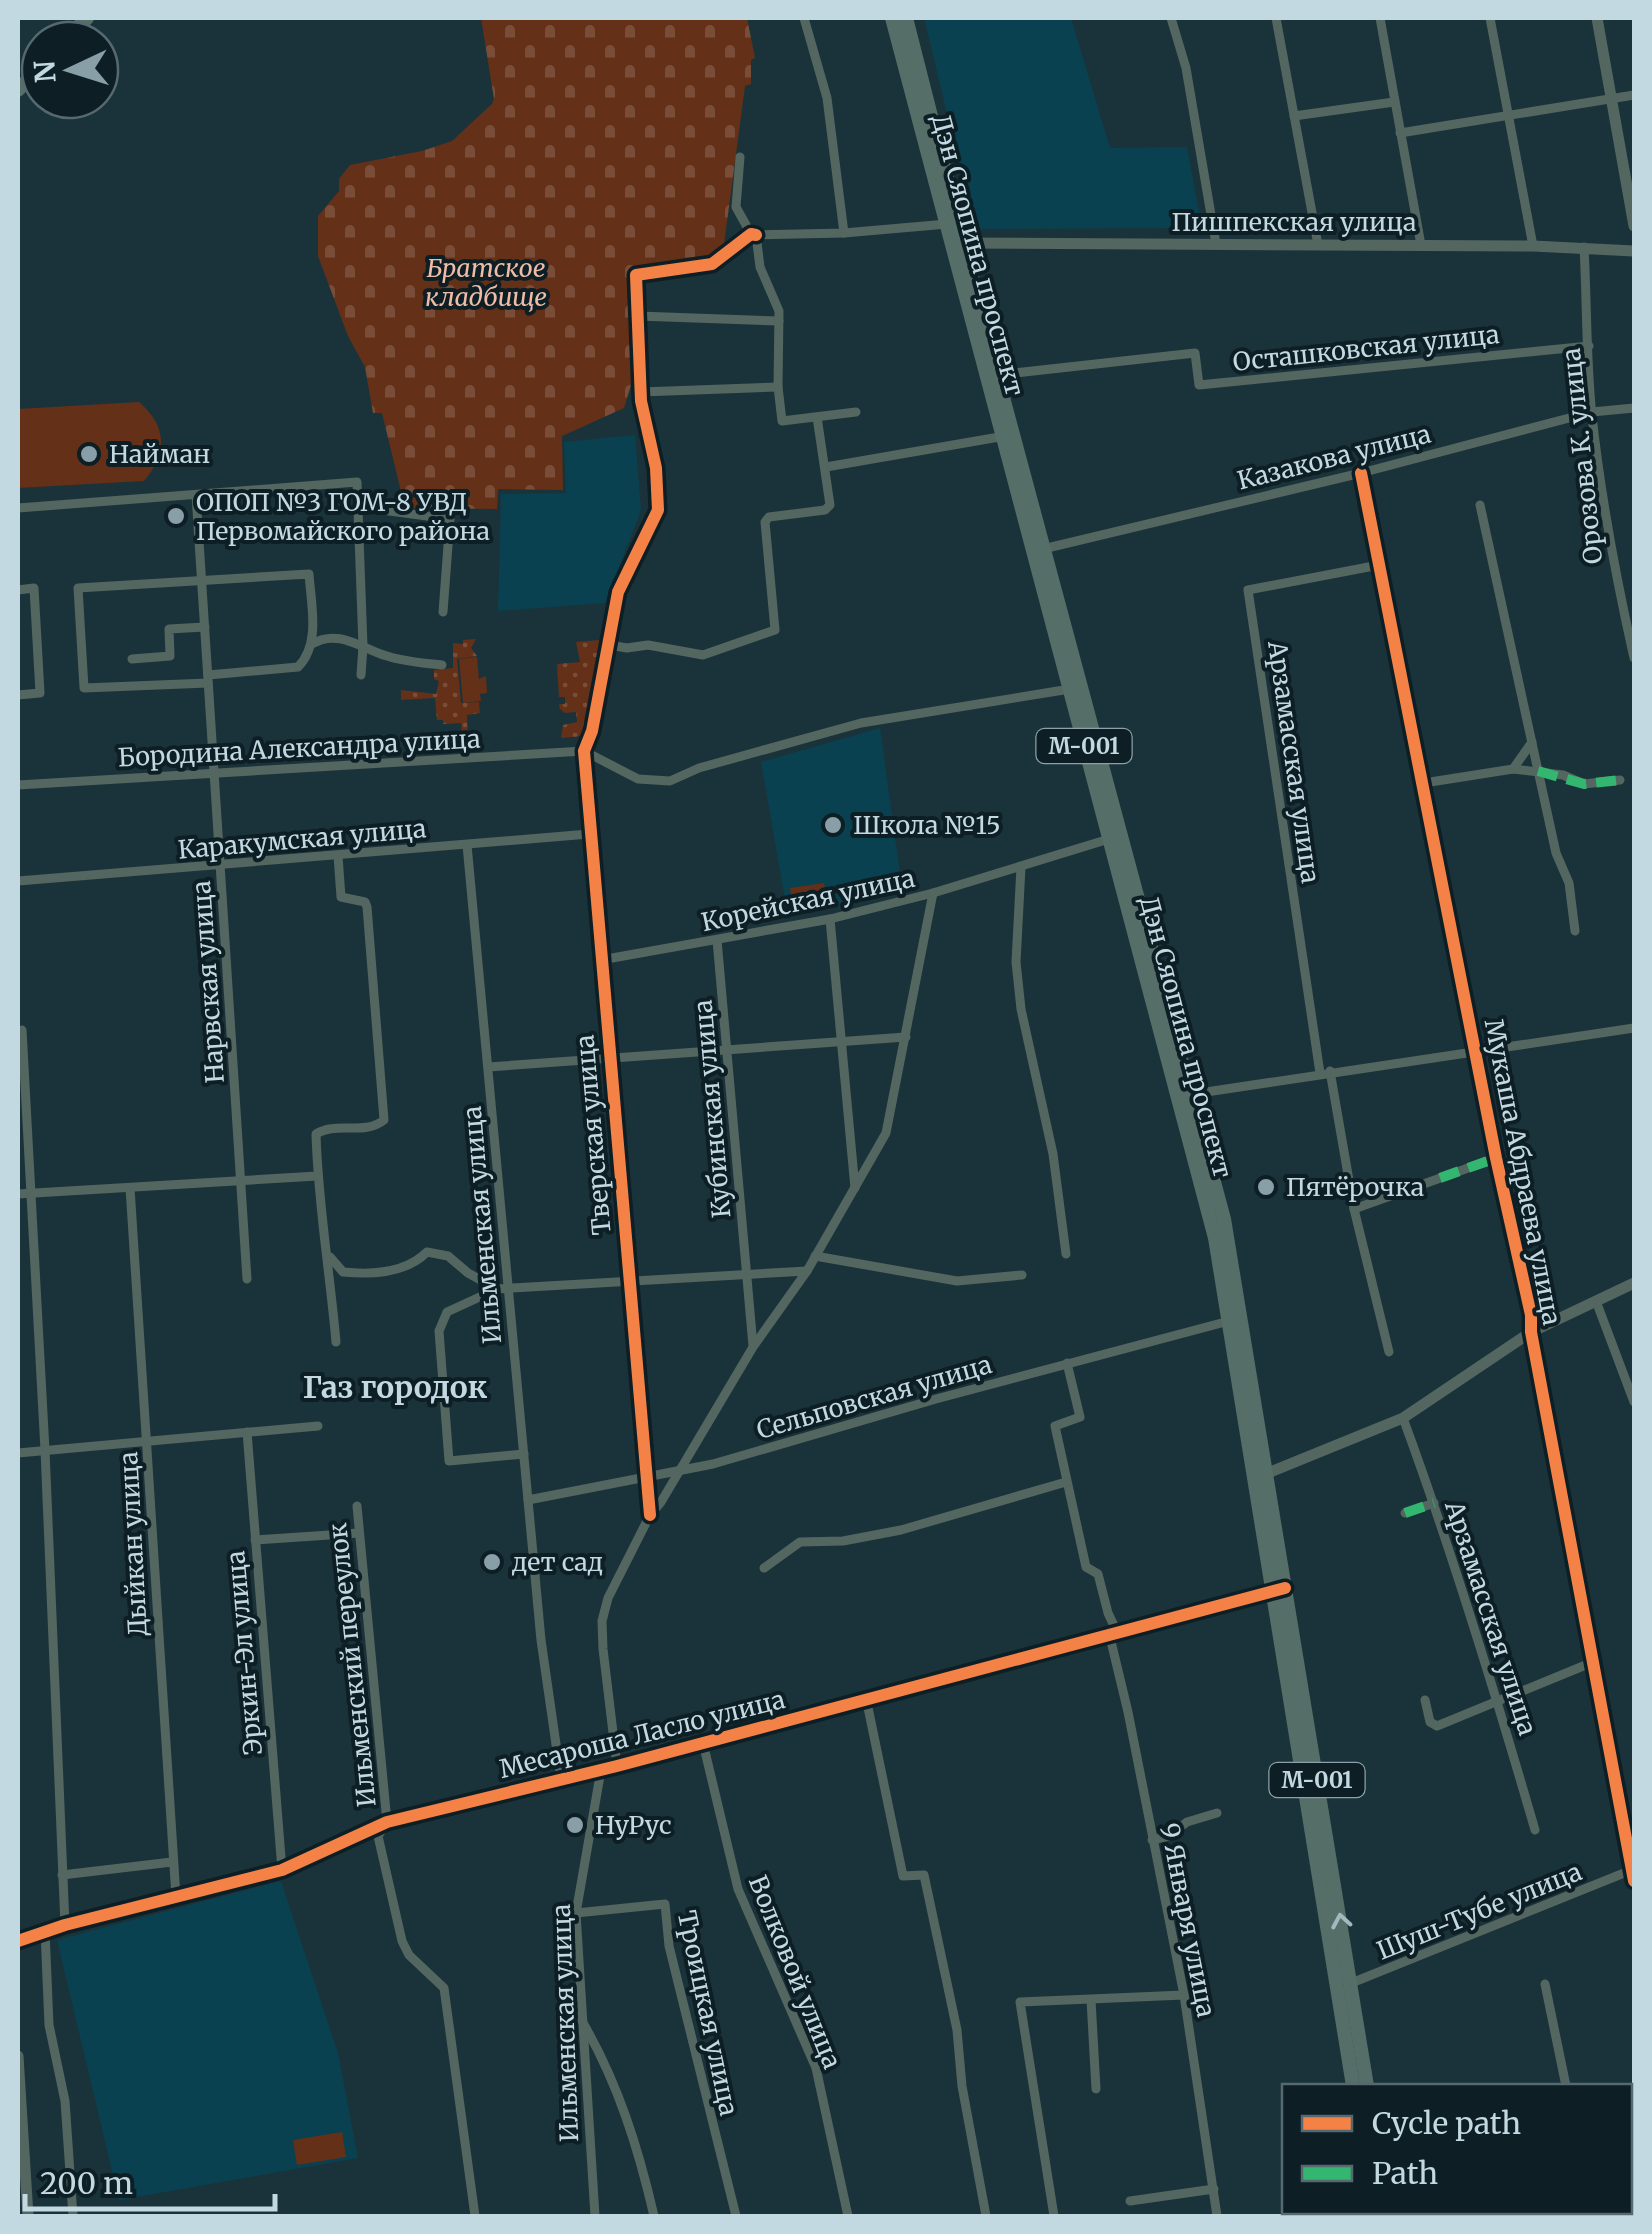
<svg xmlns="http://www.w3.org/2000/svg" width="1652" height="2234" font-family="Merriweather,serif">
<defs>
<pattern id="grass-dots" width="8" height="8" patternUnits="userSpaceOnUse" patternTransform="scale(2.5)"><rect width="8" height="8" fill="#643017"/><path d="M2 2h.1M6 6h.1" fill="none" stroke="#794d38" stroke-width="1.8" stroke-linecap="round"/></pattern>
<pattern id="cemetery-stones" width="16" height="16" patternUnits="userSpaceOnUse" patternTransform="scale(2.5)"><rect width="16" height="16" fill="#643017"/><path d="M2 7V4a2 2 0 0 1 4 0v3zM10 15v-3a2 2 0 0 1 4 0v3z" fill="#794d38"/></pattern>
</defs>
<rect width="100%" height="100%" fill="#1a333a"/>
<g fill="#0a4150">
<polygon points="924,18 1071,18 1110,148 1187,147 1202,228 975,229"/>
<polygon points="635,435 641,510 605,603 498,611 501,494 566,493 564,442"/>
<polygon points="880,728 902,889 788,917 761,762"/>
<polygon points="281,1881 338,2053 358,2158 119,2200 57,1940"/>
</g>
<g fill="url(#grass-dots)">
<polygon points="476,639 471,648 477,656 457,659 461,703 479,702 480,713 467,715 468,737 462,737 461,723 443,724 443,720 437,720 435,698 401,700 401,690 436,694 439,681 434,679 434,670 453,668 453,643 463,644 463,640"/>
<polygon points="600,640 584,736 561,738 563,725 577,722 576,712 565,713 560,709 559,704 565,704 565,697 559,697 557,664 580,662 576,642"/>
</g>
<polygon fill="url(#cemetery-stones)" points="481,18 747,18 755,58 751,60 751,84 745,86 723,252 716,257 631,267 634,375 624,408 562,436 563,490 498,489 497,509 405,508 382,413 373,413 365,367 348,336 318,256 318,216 339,191 339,179 350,165 422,151 452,141 492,104 494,99"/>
<g fill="#643017">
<path d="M139 402C167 426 168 453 144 481L18 488V409Z"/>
<polygon points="477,657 479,679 486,676 487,693 480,694 481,701 463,703 459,659"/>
<polygon points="824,883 827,902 793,908 790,888"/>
<polygon points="342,2132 346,2157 297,2165 293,2140"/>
</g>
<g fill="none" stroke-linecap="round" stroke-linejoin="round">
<g stroke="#546660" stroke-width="9">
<polyline points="804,18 827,98 844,233"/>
<polyline points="1171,18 1186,68 1216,244"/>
<polyline points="1276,18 1318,245"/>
<polyline points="1380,18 1421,245"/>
<polyline points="1490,18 1533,246"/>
<polyline points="1294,116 1394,102"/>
<polyline points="1400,133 1634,95"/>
<polyline points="740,157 736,207 751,234"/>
<path d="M1584 247C1587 303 1586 360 1592 416 1601 498 1616 578 1634 658"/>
<polyline points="638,316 779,321"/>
<polyline points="997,375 1195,353 1199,385 1589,346"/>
<polyline points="641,392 778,387"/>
<polyline points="856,412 782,421 778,387 779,311 760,267 756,235 844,233 947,224"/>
<polyline points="826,467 1005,436"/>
<polyline points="1361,473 1496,1158 1531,1315 1531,1332 1634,1881"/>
<polyline points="196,495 247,1279"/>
<polyline points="1480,505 1556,853 1569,883 1575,931"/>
<polyline points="359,507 450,519 443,612"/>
<polyline points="18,508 357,482 363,646 361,675"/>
<polyline points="1043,549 1361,473 1592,412 1634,408"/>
<polyline points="18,590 34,588 40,693 18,695"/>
<path d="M312 644C339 628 362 649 387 656 405 662 424 663 442 665"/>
<polyline points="609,645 627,648 648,645 703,655 775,630 765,522 769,517 825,510 830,505 817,417"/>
<polyline points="132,659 170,656 169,629 205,627"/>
<path d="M208 675 298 667C321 644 311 604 309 574L78 588 84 688 208 683"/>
<polyline points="584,751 638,779 670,781 699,768 861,723 1070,689"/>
<polyline points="1513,769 1563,775 1584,784 1620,780"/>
<polyline points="1424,783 1513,769 1532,742"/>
<polyline points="18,785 584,751"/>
<polyline points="467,845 541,1640 561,1779"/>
<polyline points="1021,867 1016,962 1021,1009 1053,1154 1066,1254"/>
<polyline points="18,881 589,834"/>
<polyline points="830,919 855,1188"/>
<polyline points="717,940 753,1346"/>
<polyline points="601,960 830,919 933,893 1109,839"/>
<polyline points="22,1030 45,1450 65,1925"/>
<polyline points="488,1067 906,1037"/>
<polyline points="1330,1071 1354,1209 1389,1352"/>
<polyline points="1320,1073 1248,590 1379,565"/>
<polyline points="1186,1095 1634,1028"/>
<polyline points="130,1188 176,1897"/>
<polyline points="18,1194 317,1176"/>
<polyline points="1354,1209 1496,1158"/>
<polyline points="815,1256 957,1281 1022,1275"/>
<path d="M330 1257 343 1272C372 1275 406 1273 427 1252L448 1256 468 1273 497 1289"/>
<polyline points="1596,1301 1634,1402"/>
<path d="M336 1342C330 1273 318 1204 316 1134 336 1121 364 1136 384 1120L367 907 365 902 341 897 338 856"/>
<polyline points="1067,1363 1080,1417 1055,1426 1086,1567 1098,1574 1108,1613 1116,1630"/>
<path d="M1403 1418C1453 1554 1495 1692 1535 1830"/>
<polyline points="247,1432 282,1870"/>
<polyline points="18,1453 318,1426"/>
<polyline points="524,1454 449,1461 439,1331 447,1312 497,1289 807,1271"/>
<polyline points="528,1500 713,1464 936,1399 1229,1321"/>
<polyline points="357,1506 387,1822 378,1836 402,1941 409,1955 444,1988 475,2216"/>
<polyline points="1405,1513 1434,1503"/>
<polyline points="650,1515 584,751 592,731 618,592 658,510 656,468 641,401 636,275 712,264 751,234 756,235"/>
<polyline points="255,1540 359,1533"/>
<polyline points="764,1568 800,1542 843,1541 901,1530 1066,1482"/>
<polyline points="1109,1633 1128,1712 1184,1995 1217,2216"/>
<polyline points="866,1698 903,1876 924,1875 957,2030 962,2086 986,2216"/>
<polyline points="1425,1700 1430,1722 1437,1726 1593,1662"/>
<polyline points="703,1743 738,1889 816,2068 848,2216"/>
<polyline points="617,1766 603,1649 602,1621 608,1598 650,1515 661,1502 753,1347 807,1271 886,1133 933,893"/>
<polyline points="1152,1840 1169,1836 1187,1822 1217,1813"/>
<polyline points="62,1875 172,1862"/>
<polyline points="576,1913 665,1904 669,1946 736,2216"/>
<polyline points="45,1931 49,2025 65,2101 73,2216"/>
<polyline points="1349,1984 1634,1869"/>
<polyline points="1545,1984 1566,2086"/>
<polyline points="1091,2000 1096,2089"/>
<path d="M582 2021C618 2083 638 2147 654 2216"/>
<polyline points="1130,2201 1214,2189"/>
<polyline points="1584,2212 1585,2216"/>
<polyline points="595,2216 576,1913 601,1770"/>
<polyline points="1054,2216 1020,2002 1184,1995"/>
</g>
<g stroke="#546660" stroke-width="11">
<polyline points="1597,18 1634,226"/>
<polyline points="959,243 1533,246 1634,251"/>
<polyline points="1258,1477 1403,1418 1531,1332 1634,1283"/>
<polyline points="18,1941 65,1925 282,1870 387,1822 617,1766 1281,1589"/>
<polyline points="18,2056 28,2216"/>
</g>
<g stroke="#566e68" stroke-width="14">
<polyline points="892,18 1215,1238 1353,2086"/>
<polyline points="906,18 997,375 1224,1219 1367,2086"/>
<polyline points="65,40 87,18"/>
<polyline points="18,90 40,67"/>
<polyline points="1373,2212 1374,2216"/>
<polyline points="1387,2212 1388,2216"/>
</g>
<g stroke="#33b770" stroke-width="10" stroke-dasharray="20 10" stroke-linecap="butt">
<polyline points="1538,771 1584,784 1620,780"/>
<polyline points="1440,1178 1496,1158"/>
<polyline points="1405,1513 1434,1503"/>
</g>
<g stroke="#0d1e24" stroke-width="19">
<g id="cycleway">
<polyline points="1361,473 1496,1158 1531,1315 1531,1332 1634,1881"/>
<polyline points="650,1515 584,751 592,731 618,592 658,510 656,468 641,401 636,275 712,264 751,234 756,235"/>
<polyline points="18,1941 65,1925 282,1870 387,1822 617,1766 1285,1588"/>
</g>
</g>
<use href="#cycleway" stroke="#f48246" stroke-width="12"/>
</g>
<defs><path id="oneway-chevron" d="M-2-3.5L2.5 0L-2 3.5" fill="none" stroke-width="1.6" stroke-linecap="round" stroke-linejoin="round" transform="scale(2.5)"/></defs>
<use stroke="#a2b9bd" href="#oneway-chevron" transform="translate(1341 1921) rotate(-100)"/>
<g fill="#889fa7" stroke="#0d1e24" stroke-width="4">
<circle cx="89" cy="454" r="10"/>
<circle cx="176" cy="516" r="10"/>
<circle cx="833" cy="825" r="10"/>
<circle cx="1266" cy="1187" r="10"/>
<circle cx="492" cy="1562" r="10"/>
<circle cx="575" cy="1825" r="10"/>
</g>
<g text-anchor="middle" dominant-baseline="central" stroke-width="8" stroke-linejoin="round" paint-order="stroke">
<g fill="#0d1e24" stroke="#8ca1a9" stroke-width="2.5">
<rect x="1036.5" y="729" width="95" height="34" rx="8"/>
<rect x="1269.5" y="1763" width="95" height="34" rx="8"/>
</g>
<g font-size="22" font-weight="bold" fill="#c3d9e2">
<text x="1084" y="746">M-001</text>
<text x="1317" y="1780">M-001</text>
</g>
<g font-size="25" fill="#c3d9e2" stroke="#0d1e24">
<text x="1294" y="222">Пишпекская улица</text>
<text transform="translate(978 255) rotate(75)">Дэн Сяопина проспект</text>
<text transform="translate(1366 348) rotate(-6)">Осташковская улица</text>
<text transform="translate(1582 456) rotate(-96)">Орозова К. улица</text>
<text transform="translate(1334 457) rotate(-14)">Казакова улица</text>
<text transform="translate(299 748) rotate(-3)">Бородина Александра улица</text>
<text transform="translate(1294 762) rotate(82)">Арзамасская улица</text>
<text transform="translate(302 839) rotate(-5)">Каракумская улица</text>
<text transform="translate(808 900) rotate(-12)">Корейская улица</text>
<text transform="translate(208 982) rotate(-94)">Нарвская улица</text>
<text transform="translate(1186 1037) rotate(75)">Дэн Сяопина проспект</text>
<text transform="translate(712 1109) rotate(-95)">Кубинская улица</text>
<text transform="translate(593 1135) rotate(-95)">Тверская улица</text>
<text transform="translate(1523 1172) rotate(79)">Мукаша Абдраева улица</text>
<text transform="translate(482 1225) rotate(-95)">Ильменская улица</text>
<text transform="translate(874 1397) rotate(-16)">Сельповская улица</text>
<text transform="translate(133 1544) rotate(-93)">Дыйкан улица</text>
<text transform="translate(1491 1618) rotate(72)">Арзамасская улица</text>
<text transform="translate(244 1653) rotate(-95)">Эркин-Эл улица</text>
<text transform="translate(352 1665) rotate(-96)">Ильменский переулок</text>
<text transform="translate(642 1734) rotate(-14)">Месароша Ласло улица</text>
<text transform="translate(1479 1911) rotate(-22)">Шуш-Тубе улица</text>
<text transform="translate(1188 1920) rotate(79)">9 Января улица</text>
<text transform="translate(795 1972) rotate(68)">Волковой улица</text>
<text transform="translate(708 2013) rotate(78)">Троицкая улица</text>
<text transform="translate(565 2023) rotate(-92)">Ильменская улица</text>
</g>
<g font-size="25" font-style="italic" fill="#f0bca7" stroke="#0d1e24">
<text x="486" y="268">Братское<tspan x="486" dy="29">кладбище</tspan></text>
</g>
<g font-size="25" fill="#c3d9e2" stroke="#0d1e24" text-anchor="start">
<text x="109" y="454">Найман</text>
<text x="196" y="502">ОПОП №3 ГОМ-8 УВД<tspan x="196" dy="29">Первомайского района</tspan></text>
<text x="853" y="825">Школа №15</text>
<text x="1286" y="1187">Пятёрочка</text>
<text x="512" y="1562">дет сад</text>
<text x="595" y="1825">НуРус</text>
</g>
<g font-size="30" font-weight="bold" fill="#c3d9e2" stroke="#0d1e24">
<text x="395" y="1387">Газ городок</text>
</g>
</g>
<rect width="1652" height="2234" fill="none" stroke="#c3d9e2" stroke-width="40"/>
<rect x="1282" y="2084" width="350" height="130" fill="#0d1e24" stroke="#566970" stroke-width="2.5"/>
<rect x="1302" y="2116" width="50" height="15" fill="#f48246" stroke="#566970" stroke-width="2.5"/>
<text x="1372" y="2134" font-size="30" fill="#c3d9e2">Cycle path</text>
<rect x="1302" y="2166" width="50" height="15" fill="#33b770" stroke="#566970" stroke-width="2.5"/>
<text x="1372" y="2184" font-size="30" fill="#c3d9e2">Path</text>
<g transform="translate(70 70) rotate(266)"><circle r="48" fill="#0d1e24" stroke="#566970" stroke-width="2.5"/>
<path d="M0-8L18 38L0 25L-18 38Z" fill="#889fa7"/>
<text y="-15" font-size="28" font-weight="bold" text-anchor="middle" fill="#c3d9e2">N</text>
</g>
<path d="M25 2194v15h250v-15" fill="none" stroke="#c3d9e2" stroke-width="5"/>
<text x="40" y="2194" font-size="30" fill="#c3d9e2" stroke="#0d1e24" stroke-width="8" paint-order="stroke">200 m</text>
</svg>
